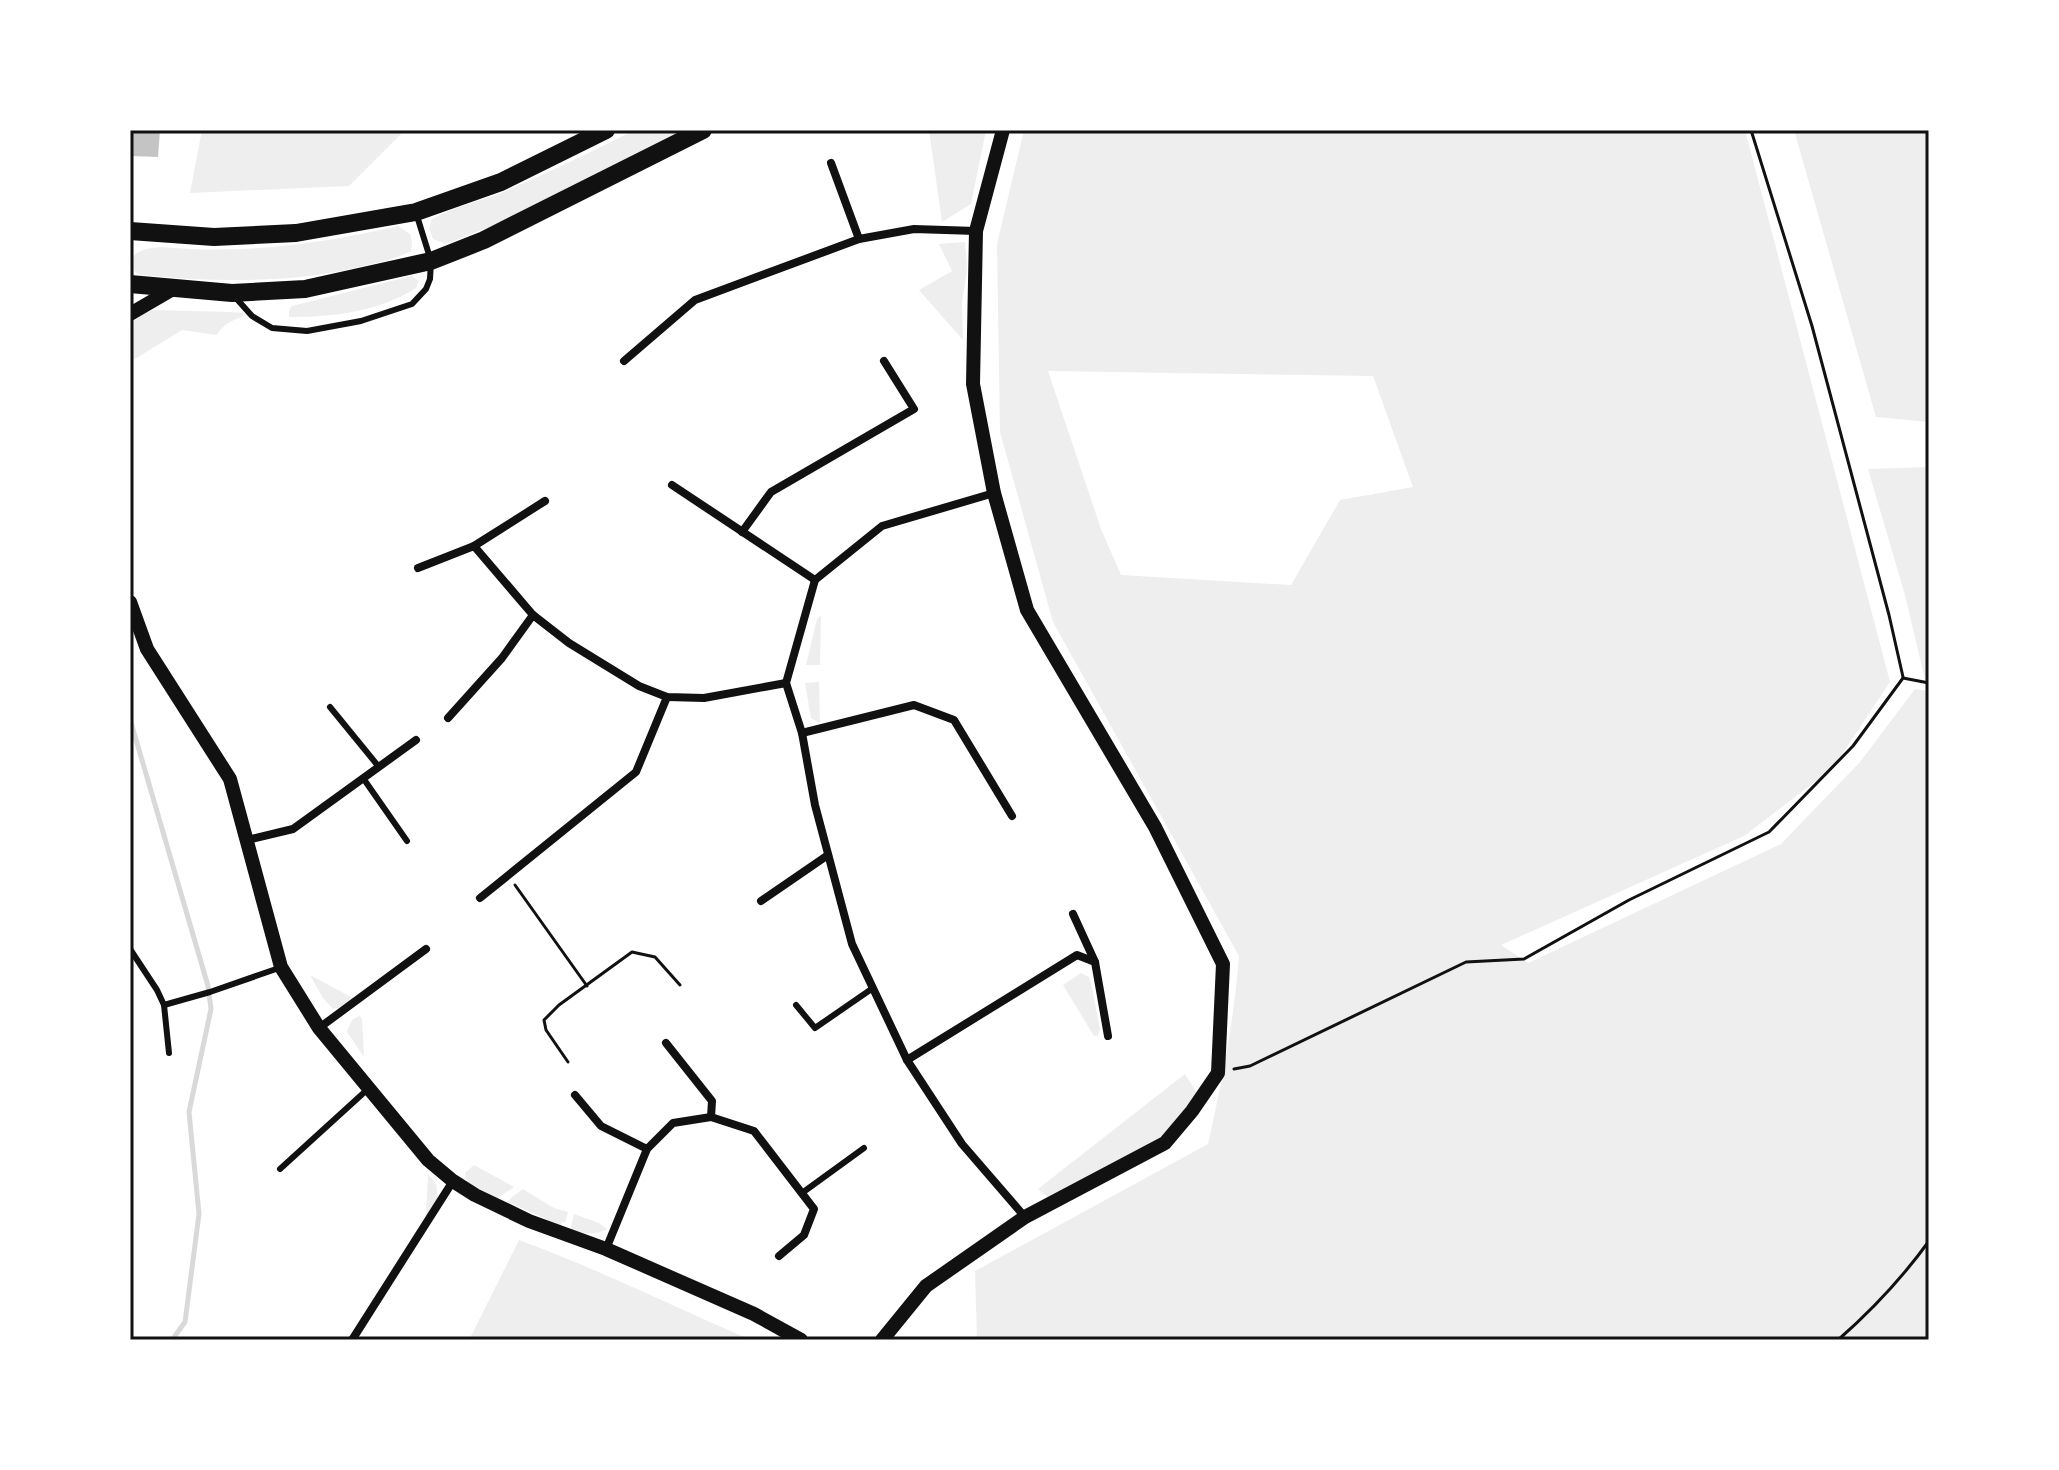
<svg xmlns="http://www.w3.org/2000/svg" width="2059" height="1470" font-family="'Public Sans',sans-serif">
<rect width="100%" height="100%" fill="#fff"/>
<g fill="#eee" fill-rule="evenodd">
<polygon points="202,130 401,130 403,132 349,186 190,193"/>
<path d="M635 130H689L522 214 446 244 433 239 429 228 432 219C453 207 478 202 501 193 546 174 591 152 635 130Z"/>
<polygon points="929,130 986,130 971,204 942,222"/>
<path d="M1024 130H1745L1890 682 1833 768 1744 836 1501 945 1528 963 1781 844 1860 762 1915 689 1929 691V1340H977L975 1271 1208 1144C1222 1082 1234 1020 1239 956L1053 622 1000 432 997 244ZM1048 371 1373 376 1413 487 1340 500 1291 585 1121 575 1101 529Z"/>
<polygon points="1794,130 1929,130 1929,422 1876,417"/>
<path d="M398 226 410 234 412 242 411 251C396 259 380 262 364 266 290 284 215 282 140 275 132 271 130 268 130 259 145 242 169 248 189 249 259 252 330 242 398 226Z"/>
<polygon points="965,242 967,269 962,303 963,340 919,290 952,271 939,244"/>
<path d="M411 276 419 281 416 288C378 312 333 317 289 317V311L292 306Z"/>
<path d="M153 310 231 312 244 313 242 317C232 320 222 325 217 335L182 330 130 362V318Z"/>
<polygon points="1929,467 1929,681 1925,680 1905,595 1868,469"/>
<polygon points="821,615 820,665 806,665 817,619"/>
<polygon points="819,682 820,723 811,718 805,683"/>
<polygon points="1081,973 1089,977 1091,983 1100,1029 1098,1035 1094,1036 1063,985"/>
<polygon points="310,975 353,998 343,1007 333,1009 323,998"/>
<path d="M360 1016 362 1019 364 1057 347 1032C350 1024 351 1018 360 1016Z"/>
<polygon points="1185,1074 1197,1093 1165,1137 1052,1201 1038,1189"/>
<polygon points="474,1165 514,1187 498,1198 474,1186 466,1179 465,1173"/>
<polygon points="428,1174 436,1184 438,1201 426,1217"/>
<polygon points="523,1189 554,1208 568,1212 565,1223 562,1222 560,1228 544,1218 508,1202 512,1197"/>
<path d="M574 1214 599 1223 607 1229C595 1236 583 1233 570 1231Z"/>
<path d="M519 1240C598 1269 674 1307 751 1340H469Z"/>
</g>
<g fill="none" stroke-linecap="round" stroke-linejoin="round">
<polyline stroke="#d9d9d9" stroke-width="5" points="130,719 208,986 211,1009 189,1112 199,1214 185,1322 172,1340"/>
</g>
<polygon fill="#c4c4c4" points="130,130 160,130 158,157 130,156"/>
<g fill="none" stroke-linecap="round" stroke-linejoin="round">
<g stroke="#111" stroke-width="3">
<polyline points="1751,130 1812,326 1889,615 1903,677"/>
<polyline points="515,885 587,986"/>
<polyline points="568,1062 546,1030 544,1020 559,1005 632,952 655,957 680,985"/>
<polyline points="1234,1069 1250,1066 1466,962 1524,959 1629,900 1769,832 1853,746 1903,678 1929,683"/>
<path d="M1838 1340C1871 1311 1903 1277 1929 1241"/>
</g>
<g stroke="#111" stroke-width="6">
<polyline points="235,297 252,316 272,328 307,331 361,321 412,304 426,289 430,279 431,261 417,216"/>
<polyline points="330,707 379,767"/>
<polyline points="363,778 407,841"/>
<polyline points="130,949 157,990 164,1005 169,1053"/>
<polyline points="164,1005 210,992 279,968"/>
<polyline points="796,1005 815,1028 873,988"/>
<polyline points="280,1169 369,1088"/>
<polyline points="802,1193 864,1148"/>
</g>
<g stroke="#111" stroke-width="8">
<polyline points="831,163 859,239"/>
<polyline points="624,361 695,300 859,239 914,229 976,231"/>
<polyline points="672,485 815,580"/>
<polyline points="994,493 882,526 815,580 786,683 802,733 815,805 852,944 907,1060 962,1144 1025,1217"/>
<polyline points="742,532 771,492 914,409 884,361"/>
<polyline points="474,546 545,501"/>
<polyline points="418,568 474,546 533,615 569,643 639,686 667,697 704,698 786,683"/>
<polyline points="448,718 502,658 533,615"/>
<polyline points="802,733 914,705 954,720 1012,816"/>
<polyline points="247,840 293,829 416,740"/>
<polyline points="480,898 636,772 667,697"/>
<polyline points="761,901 828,855"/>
<polyline points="1073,914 1095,962"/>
<polyline points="319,1028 426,949"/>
<polyline points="666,1043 712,1101 711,1117"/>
<polyline points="907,1060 1077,955 1095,962 1108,1036"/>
<polyline points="575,1095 601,1126 647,1149"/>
<polyline points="606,1249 647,1149 673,1123 711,1117 754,1131 814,1209 804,1235 779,1256"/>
<polyline points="352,1340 453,1181"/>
</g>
<g stroke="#111" stroke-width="14">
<polyline points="130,314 173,289"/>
<polyline points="130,602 147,649 230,779 281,967 319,1028 428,1160 453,1181 475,1195 529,1221 606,1249 754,1314 801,1340"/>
<polyline points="882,1340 926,1286 1025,1217 1165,1143 1192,1111 1218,1073 1223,964 1155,827 1027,610 994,493 973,384 976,231 1003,130"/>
</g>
<g stroke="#111" stroke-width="18">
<polyline points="130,231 214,237 296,233 416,212 501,182 606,130"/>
<polyline points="130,284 232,293 305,289 431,261 484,240 703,130"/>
</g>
</g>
<rect width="2059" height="1470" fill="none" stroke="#ffffff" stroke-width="264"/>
<rect x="132" y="132" width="1795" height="1206" fill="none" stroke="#111" stroke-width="3"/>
</svg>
